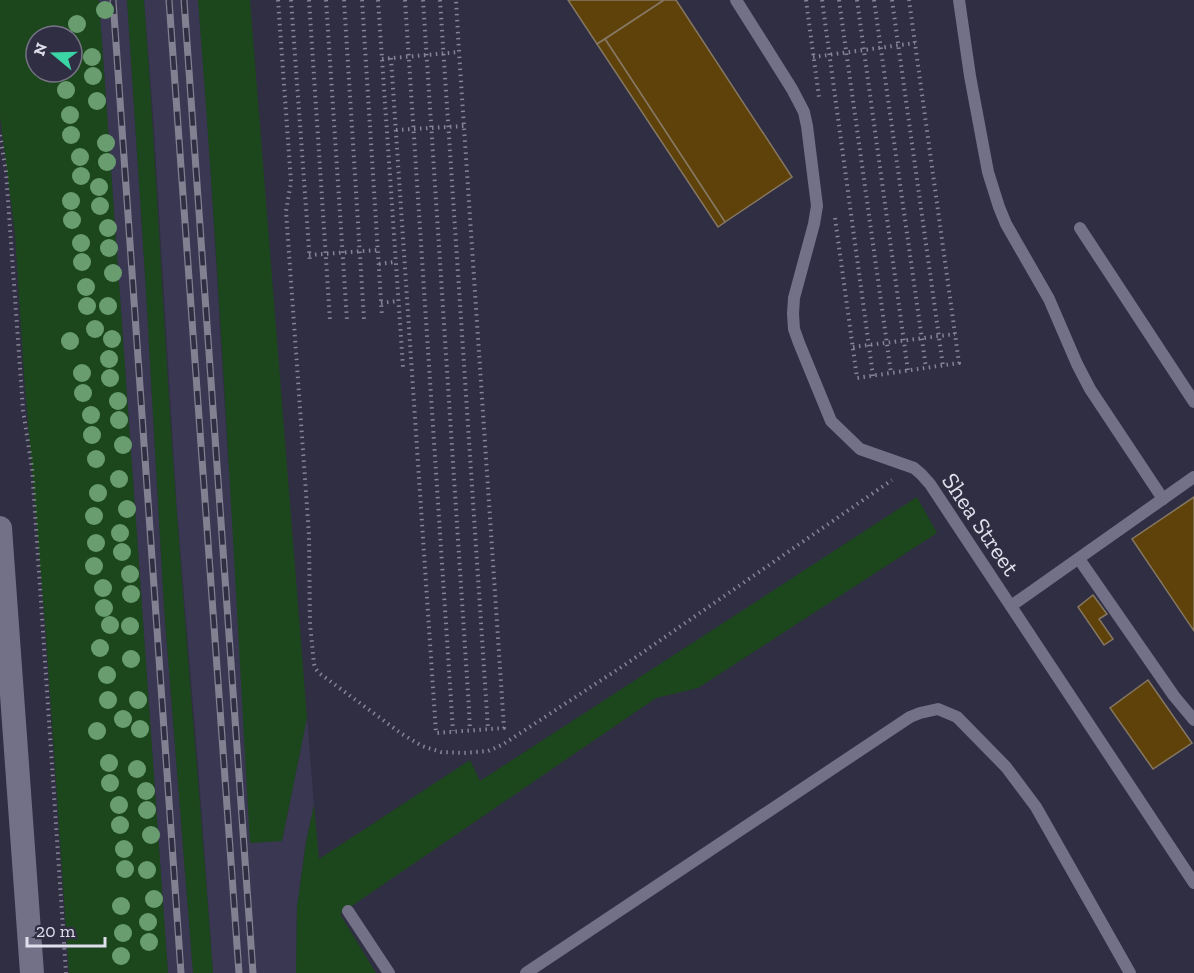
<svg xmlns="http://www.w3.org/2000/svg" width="1194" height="973" font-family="'Zilla Slab',serif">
<rect width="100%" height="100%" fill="#302e42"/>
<g fill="#393751">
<polygon points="99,0 127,0 145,275 164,607 193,973 168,973 166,947"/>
<polygon points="144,0 198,0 207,111 228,460 282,841 307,718 314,805 306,842 297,907 296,973 213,973 198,764 177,512 153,114"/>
</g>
<g fill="#1c471c" fill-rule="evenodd">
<path d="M0 0H99L168 973H69L46 636 24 375 15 234 0 117ZM36 36H72V72H36Z"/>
<path d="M127 0H144C157 171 164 343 177 514 188 667 202 820 213 973H193L164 607 145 275Z"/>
<path d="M198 0H250L307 718 282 841 250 843C234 562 220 281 198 0Z"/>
<polygon points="917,497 937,533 698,688 656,698 340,914 376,973 296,973 297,907 306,842 314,805 319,859 470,760 480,781"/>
</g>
<g fill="#5e420a" stroke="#857762" stroke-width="1.5">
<polygon points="568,0 664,0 597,44"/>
<polygon points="664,0 676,0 792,177 725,222 605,39"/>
<polygon points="605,39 725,222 718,227 597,44"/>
<polygon points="1194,497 1194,631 1132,539"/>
<polygon points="1093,595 1107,614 1099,619 1113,639 1104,645 1078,607"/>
<polygon points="1148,680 1192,743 1153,769 1110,708"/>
</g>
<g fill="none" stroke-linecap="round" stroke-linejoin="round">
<g stroke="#868495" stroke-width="4" stroke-dasharray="1.5 4.5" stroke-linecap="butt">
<polyline points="278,0 291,182 286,211 309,535 310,624 314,664 315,668 319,673 402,734 422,746 441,752 463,753 488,751 502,745 626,664 892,480"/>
<polyline points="291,0 310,263"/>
<polyline points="309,0 330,320"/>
<polyline points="326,0 347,320"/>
<polyline points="344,0 364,319"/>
<polyline points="362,0 382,317"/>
<polyline points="378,0 403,367"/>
<polyline points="405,0 453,731"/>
<polyline points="423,0 469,709 470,730"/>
<polyline points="440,0 488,729"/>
<polyline points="806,0 819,97"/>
<polyline points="822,0 873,376"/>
<polyline points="839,0 891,373"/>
<polyline points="857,0 908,371"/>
<polyline points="874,0 926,368"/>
<polyline points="892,0 943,366"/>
<polyline points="813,57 915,43"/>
<polyline points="391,58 436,733 504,728 459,52"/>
<polyline points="382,59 459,52 456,0"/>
<polyline points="396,130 464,126"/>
<polyline points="0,135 6,172 23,410 32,468 66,973"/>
<polyline points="835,218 857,378 959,363 909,0"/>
<polyline points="309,255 378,250"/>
<polyline points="379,264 395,262"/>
<polyline points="381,303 398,301"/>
<polyline points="853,347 955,334"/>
</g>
<g stroke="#727188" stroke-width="12">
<polyline points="736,0 792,89 804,112 807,126 817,206 814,224 794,298 793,314 794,329 799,343 831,421 860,449 914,468 921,474 930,484 1194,883"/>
<polyline points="959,0 970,76 988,172 999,207 1006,224 1049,299 1077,364 1090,389 1163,499"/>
<polyline points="1080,228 1194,402"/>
<polyline points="1079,559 1174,696 1194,720"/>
<polyline points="1011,606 1194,477"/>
<polyline points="348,911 389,973"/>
<polyline points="526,973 910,717 920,713 938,709 957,717 1006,767 1036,807 1130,973"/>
</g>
<polyline stroke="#727188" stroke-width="24" points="0,528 32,973"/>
<g stroke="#828191" stroke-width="7">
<g id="rail">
<polyline points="113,0 181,973"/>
<polyline points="169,0 239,973"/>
<polyline points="184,0 253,973"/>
</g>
</g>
<use href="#rail" stroke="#302e42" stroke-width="4.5" stroke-dasharray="14" stroke-linecap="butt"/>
</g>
<g fill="#699d70">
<circle cx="105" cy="10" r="9"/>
<circle cx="77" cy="24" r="9"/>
<circle cx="92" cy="57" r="9"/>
<circle cx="93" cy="76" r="9"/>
<circle cx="66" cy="90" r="9"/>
<circle cx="97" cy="101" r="9"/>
<circle cx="70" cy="115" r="9"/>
<circle cx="71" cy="135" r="9"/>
<circle cx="106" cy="143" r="9"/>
<circle cx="80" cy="157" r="9"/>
<circle cx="107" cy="162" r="9"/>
<circle cx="81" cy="176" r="9"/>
<circle cx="99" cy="187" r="9"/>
<circle cx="71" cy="201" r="9"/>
<circle cx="100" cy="206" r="9"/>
<circle cx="72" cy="220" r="9"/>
<circle cx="108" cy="228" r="9"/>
<circle cx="81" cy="243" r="9"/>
<circle cx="109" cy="248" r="9"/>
<circle cx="82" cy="262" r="9"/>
<circle cx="113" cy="273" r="9"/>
<circle cx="86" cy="287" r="9"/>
<circle cx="87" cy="306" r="9"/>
<circle cx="108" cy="306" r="9"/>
<circle cx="95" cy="329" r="9"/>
<circle cx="112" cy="339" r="9"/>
<circle cx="70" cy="341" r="9"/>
<circle cx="109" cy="359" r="9"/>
<circle cx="82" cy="373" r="9"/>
<circle cx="110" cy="378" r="9"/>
<circle cx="83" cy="393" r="9"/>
<circle cx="118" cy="401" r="9"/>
<circle cx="91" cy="415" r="9"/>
<circle cx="119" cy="420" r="9"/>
<circle cx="92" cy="435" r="9"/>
<circle cx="123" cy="445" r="9"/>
<circle cx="96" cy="459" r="9"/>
<circle cx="119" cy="479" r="9"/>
<circle cx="98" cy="493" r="9"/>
<circle cx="127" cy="509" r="9"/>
<circle cx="94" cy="516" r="9"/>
<circle cx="120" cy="533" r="9"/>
<circle cx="96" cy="543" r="9"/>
<circle cx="122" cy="552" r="9"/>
<circle cx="94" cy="566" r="9"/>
<circle cx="130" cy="574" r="9"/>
<circle cx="103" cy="588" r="9"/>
<circle cx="131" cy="594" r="9"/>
<circle cx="104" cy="608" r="9"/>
<circle cx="110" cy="625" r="9"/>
<circle cx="130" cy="626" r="9"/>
<circle cx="100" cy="648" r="9"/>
<circle cx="131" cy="659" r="9"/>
<circle cx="107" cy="675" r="9"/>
<circle cx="108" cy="700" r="9"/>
<circle cx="138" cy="700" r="9"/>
<circle cx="123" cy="719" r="9"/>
<circle cx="140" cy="729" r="9"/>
<circle cx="97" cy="731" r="9"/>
<circle cx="109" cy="763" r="9"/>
<circle cx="137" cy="769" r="9"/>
<circle cx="110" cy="783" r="9"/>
<circle cx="146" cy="791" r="9"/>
<circle cx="119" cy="805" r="9"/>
<circle cx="147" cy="810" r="9"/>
<circle cx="120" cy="825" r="9"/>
<circle cx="151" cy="835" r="9"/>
<circle cx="124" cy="849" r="9"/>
<circle cx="125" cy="869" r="9"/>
<circle cx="147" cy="870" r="9"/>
<circle cx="154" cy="899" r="9"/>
<circle cx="121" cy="906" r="9"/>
<circle cx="148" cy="922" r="9"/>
<circle cx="123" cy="933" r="9"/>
<circle cx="149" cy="942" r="9"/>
<circle cx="121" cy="956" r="9"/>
</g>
<g text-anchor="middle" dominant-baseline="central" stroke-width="5" stroke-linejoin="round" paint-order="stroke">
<g font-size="24" fill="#dfdeeb" stroke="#302e42">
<text transform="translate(981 524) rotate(56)">Shea Street</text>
</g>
</g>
<g transform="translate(54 54) rotate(289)"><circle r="28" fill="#302e42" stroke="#767486" stroke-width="1.5"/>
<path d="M0-4.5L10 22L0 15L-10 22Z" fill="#3bd4a4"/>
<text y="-9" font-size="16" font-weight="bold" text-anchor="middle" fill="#dfdeeb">N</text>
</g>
<path d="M27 937v9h78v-9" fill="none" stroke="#dfdeeb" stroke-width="3"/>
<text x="36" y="937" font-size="18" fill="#dfdeeb" stroke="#302e42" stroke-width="4.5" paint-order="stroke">20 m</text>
</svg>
